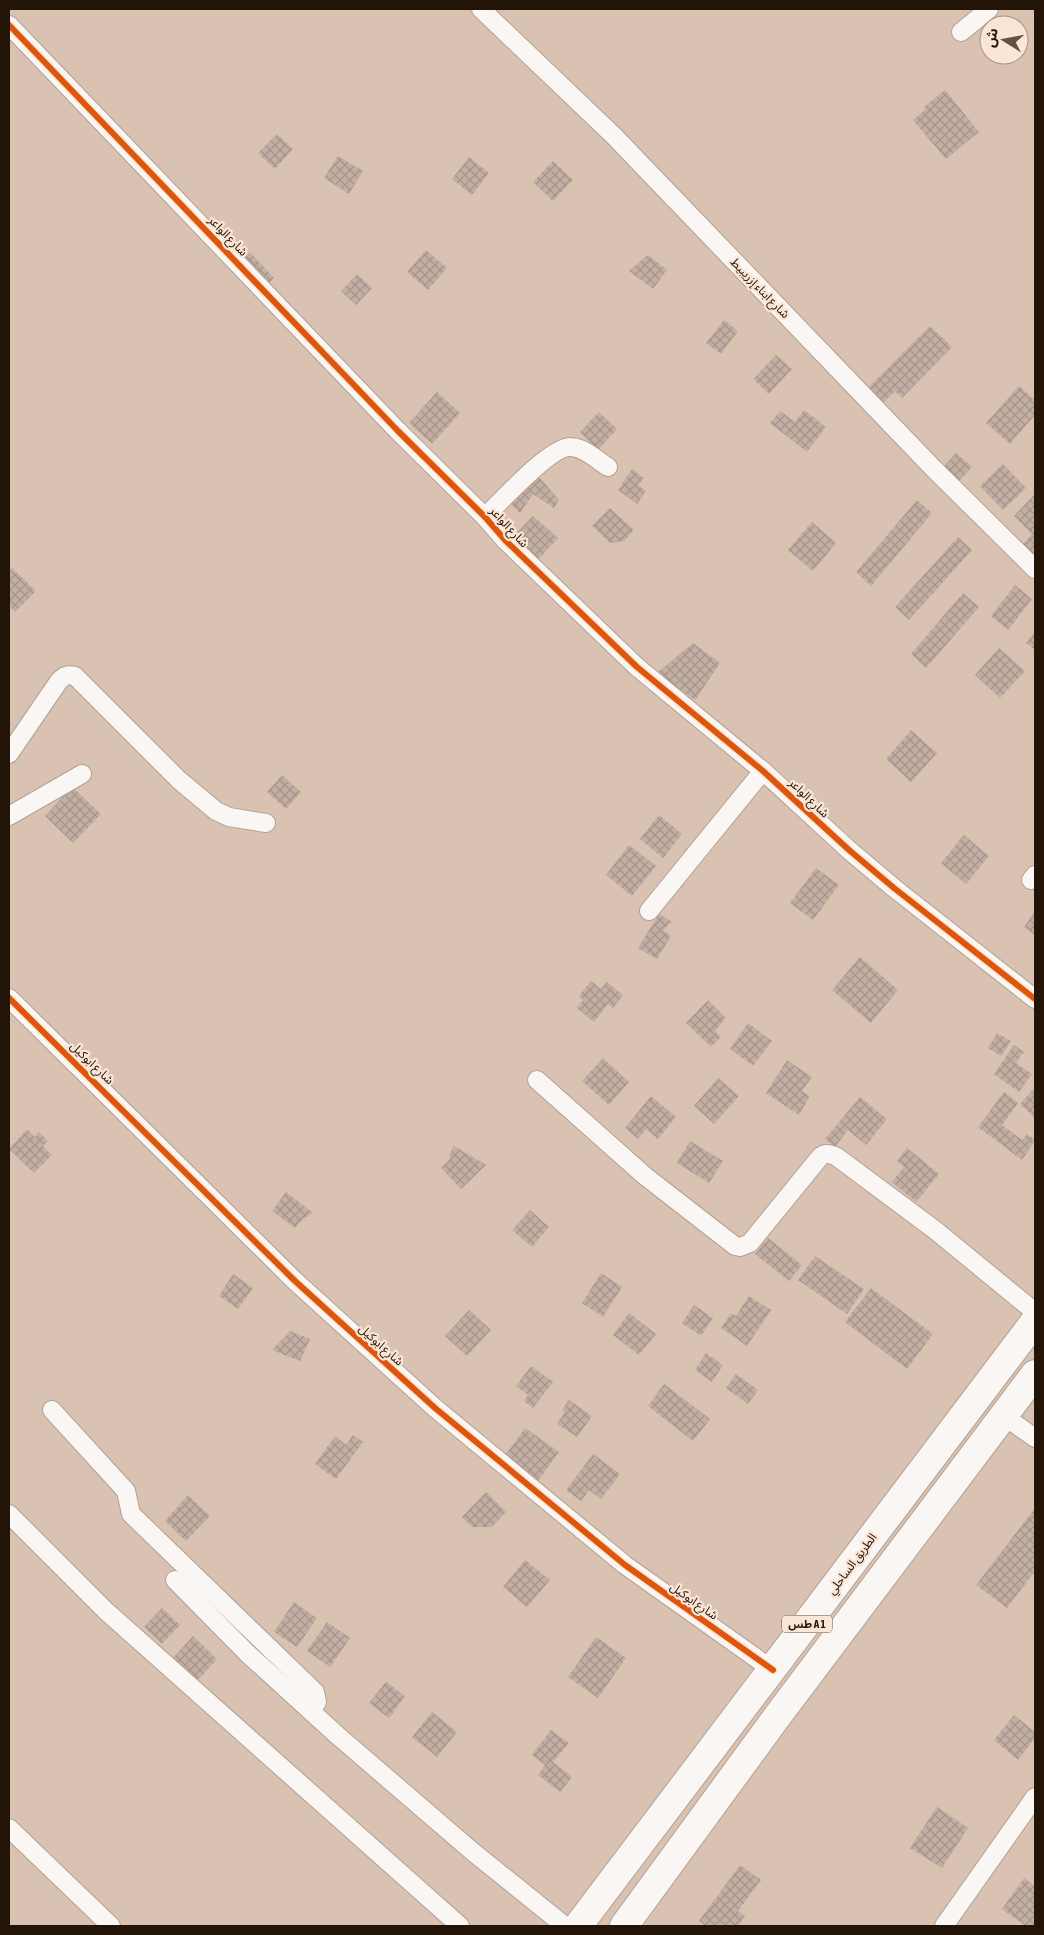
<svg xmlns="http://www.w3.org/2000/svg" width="1044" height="1935" font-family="'Asap Condensed','Noto Sans Arabic',sans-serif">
<defs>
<pattern id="building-cross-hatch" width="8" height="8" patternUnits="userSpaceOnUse" patternTransform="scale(1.25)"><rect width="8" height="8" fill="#c2aea3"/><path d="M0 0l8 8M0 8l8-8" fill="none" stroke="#a6958b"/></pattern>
</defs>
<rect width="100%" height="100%" fill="#d9c2b1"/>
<g fill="url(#building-cross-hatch)">
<polygon points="945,90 979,132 946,159 913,120 926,109 924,107"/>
<polygon points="277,134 293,149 275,169 258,153"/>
<polygon points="338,156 363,171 349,194 324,178"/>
<polygon points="469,157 489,173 472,195 452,179"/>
<polygon points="553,161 573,180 553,201 533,182"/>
<polygon points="426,250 447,268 428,290 407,272"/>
<polygon points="250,252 274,278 261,291 236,265"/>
<polygon points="648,255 667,270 653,289 629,271"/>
<polygon points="357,274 372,288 356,305 341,291"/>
<polygon points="724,320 738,331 721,354 706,343"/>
<polygon points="930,326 952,347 902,398 895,391 882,404 867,389"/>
<polygon points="776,355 792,369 769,394 753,379"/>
<polygon points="1019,386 1035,400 1035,415 1010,444 986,423"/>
<polygon points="437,392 460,413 432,444 409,423"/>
<polygon points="804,410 826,427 807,452 770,423 780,411 795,422"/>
<polygon points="599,412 617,429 598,450 580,432"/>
<polygon points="956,453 972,467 957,483 942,469"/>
<polygon points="1003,464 1026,488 1003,510 980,486"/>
<polygon points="632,469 644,478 638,485 646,491 637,504 618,490"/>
<polygon points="538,476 559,500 554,508 533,494 520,513 509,502"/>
<polygon points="1035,494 1035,559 1022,545 1032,534 1014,516"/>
<polygon points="917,500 932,513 871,586 856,572"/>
<polygon points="610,508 634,530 624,541 610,543 592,526"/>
<polygon points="533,516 558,538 536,562 511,539"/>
<polygon points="812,522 836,543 813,571 788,550"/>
<polygon points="958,537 972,550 909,620 895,607"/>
<polygon points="12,568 36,591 15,612 9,606 9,572"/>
<polygon points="1015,585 1032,599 1008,630 991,616"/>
<polygon points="963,593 979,607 926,668 911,654"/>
<polygon points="1035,632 1035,650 1026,643"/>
<polygon points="693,643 720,663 695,700 657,673"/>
<polygon points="999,648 1025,671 1000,698 975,675"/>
<polygon points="911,730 937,753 911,782 886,759"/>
<polygon points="282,775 301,792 286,809 267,792"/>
<polygon points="72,787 101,814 73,843 45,816"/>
<polygon points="659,815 682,834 663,858 640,839"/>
<polygon points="964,835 989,856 966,884 941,863"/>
<polygon points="629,845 656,866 632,896 606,875"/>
<polygon points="816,868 839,885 813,920 790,903"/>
<polygon points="1035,911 1035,935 1024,927"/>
<polygon points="659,914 672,922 663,930 671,936 657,959 638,948"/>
<polygon points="860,957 898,990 871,1023 832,990"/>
<polygon points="591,981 601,989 607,982 623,995 613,1008 608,1004 594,1022 577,1008 583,1000 579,996"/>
<polygon points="708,1000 726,1018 715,1031 721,1037 711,1047 686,1023"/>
<polygon points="748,1023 772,1041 753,1066 730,1049"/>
<polygon points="997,1033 1011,1041 1001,1056 988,1048"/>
<polygon points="1014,1045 1024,1052 1016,1063 1032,1074 1019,1092 994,1074"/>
<polygon points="603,1058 629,1082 609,1105 582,1081"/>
<polygon points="787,1060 812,1077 802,1091 810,1096 799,1115 766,1093"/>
<polygon points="718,1078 739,1096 714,1124 694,1106"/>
<polygon points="1035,1087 1035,1118 1020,1104"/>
<polygon points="1004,1092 1018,1103 1002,1125 1022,1140 1027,1134 1035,1140 1022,1160 978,1127"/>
<polygon points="651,1096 676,1117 658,1139 646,1129 638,1139 625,1128"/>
<polygon points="860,1097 887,1119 866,1145 848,1130 835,1147 825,1139"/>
<polygon points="27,1129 35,1137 39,1132 48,1141 43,1146 52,1155 34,1173 9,1149"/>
<polygon points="690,1141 723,1161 709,1183 677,1163"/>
<polygon points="454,1146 486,1165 461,1189 441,1168 450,1159 449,1155"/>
<polygon points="907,1148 939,1174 916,1202 892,1182 904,1167 897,1161"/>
<polygon points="286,1192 313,1213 303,1219 295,1228 272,1211"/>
<polygon points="530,1210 549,1227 532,1247 512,1230"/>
<polygon points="768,1238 802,1265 789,1281 755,1254"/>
<polygon points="815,1256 864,1289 847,1314 798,1280"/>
<polygon points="601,1273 622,1287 603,1317 582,1303"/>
<polygon points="233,1274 253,1288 238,1309 219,1296"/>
<polygon points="871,1288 933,1334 907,1369 845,1322"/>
<polygon points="749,1296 771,1310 747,1346 721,1328 731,1313 736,1316"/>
<polygon points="694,1305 713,1318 701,1336 682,1323"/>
<polygon points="469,1310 491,1330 467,1356 445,1336"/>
<polygon points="629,1313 656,1334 639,1355 613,1335"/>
<polygon points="290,1331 310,1339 300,1361 272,1350"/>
<polygon points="706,1353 723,1365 712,1382 695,1370"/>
<polygon points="531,1366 553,1382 533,1408 524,1401 528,1395 516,1386"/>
<polygon points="736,1374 758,1390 748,1404 726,1388"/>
<polygon points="664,1384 710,1419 693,1441 648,1406"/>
<polygon points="569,1400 592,1416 577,1437 557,1424 565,1412 562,1410"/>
<polygon points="525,1428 559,1452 535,1485 501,1461"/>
<polygon points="353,1435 363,1442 336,1479 315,1464 335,1436 346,1445"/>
<polygon points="593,1454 620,1474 601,1499 589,1490 581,1501 566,1490"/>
<polygon points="486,1492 506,1512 492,1527 472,1527 462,1517"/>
<polygon points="188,1495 210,1516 186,1541 165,1521"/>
<polygon points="1035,1508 1035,1571 1007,1608 976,1585"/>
<polygon points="525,1560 550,1580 527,1607 503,1587"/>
<polygon points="294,1602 317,1618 297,1647 274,1632"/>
<polygon points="162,1608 180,1625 162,1644 144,1627"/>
<polygon points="327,1622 350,1638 330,1667 307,1651"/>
<polygon points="193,1636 217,1659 196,1682 172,1659"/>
<polygon points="596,1637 626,1658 598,1698 568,1677"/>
<polygon points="386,1682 405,1696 389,1718 369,1703"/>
<polygon points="432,1712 457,1732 437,1757 412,1737"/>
<polygon points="1014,1715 1035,1732 1035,1738 1018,1760 994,1740"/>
<polygon points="551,1730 569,1743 553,1762 572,1777 560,1792 538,1775 545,1765 532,1755"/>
<polygon points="937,1807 968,1828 942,1868 910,1848"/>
<polygon points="740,1865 761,1880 738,1911 745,1916 738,1926 706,1926 699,1921"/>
<polygon points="1024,1878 1035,1886 1035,1924 1034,1926 1026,1926 1002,1909"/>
</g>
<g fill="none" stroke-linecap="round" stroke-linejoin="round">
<g stroke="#b2a193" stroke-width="20">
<g id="minor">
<polyline points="481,9 614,136 933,468 1035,569"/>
<polyline points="9,25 398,431 485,517 505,540 637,667 763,771 849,850 894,888 1035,999"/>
<polyline points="961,32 989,9"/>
<path d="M485 517C500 502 552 445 571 447 585 448 597 460 608 467"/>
<path d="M9 754 59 681C64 676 67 674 75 676L179 780 216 811 229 817 266 823"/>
<polyline points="9,816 82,774"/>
<polyline points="1031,880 1035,875"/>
<polyline points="649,911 763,771"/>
<polyline points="9,998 295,1281 435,1408 625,1565 773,1670"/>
<path d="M537 1080 645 1176 735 1246 740 1247 750 1243 820 1157C825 1152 831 1154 837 1157L935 1230 1035 1312"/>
<polyline points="52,1410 126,1491 131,1514 315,1692 317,1702 311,1711"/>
<polyline points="1004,1416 1035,1438"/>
<polyline points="9,1514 106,1611 460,1926"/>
<polyline points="175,1580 247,1653 337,1735 473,1852 565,1926"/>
<polyline points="9,1828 111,1926"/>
<polyline points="944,1926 1035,1797"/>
</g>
</g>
<g stroke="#b2a193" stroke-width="30">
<g id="trunk">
<polyline points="578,1926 1035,1321"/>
<polyline points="624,1926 776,1718 1035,1374"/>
</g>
</g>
<use href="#minor" stroke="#f9f6f3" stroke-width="18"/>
<use href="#trunk" stroke="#f9f6f3" stroke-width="28"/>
<g stroke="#fbe5d5" stroke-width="9">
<g id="cycleway">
<polyline points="9,25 398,431 485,517 505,540 637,667 763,771 849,850 894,888 1035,999"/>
<polyline points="9,998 295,1281 435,1408 625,1565 773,1670"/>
</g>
</g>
<use href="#cycleway" stroke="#de560c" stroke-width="6"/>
</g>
<g text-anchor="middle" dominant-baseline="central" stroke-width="4.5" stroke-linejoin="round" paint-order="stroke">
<rect fill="#fbe5d5" stroke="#645346" stroke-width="1" x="782" y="1615.5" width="50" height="17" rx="4"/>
<g font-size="11" font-weight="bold" fill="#231408">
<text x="807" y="1624">طس A 1</text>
</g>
<g font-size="12" fill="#231408" stroke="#fbe5d5">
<text transform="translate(228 236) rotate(46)">شارع الواعر</text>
<text transform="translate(760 288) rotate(46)">شارع ابناء إزريبيط</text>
<text transform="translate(509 527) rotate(47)">شارع الواعر</text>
<text transform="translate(809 798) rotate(44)">شارع الواعر</text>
<text transform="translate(92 1063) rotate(44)">شارع ابوكيل</text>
<text transform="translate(381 1345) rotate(42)">شارع ابوكيل</text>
<text transform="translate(852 1564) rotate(-53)">الطريق الساحلي</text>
<text transform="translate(694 1601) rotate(35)">شارع ابوكيل</text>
</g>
</g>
<rect width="1044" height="1935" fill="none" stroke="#231408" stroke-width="20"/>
<g transform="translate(1004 40) rotate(281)"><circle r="24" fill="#fbe5d5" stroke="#a59183"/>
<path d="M0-4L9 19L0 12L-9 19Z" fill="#635143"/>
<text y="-8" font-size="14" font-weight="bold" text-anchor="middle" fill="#231408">ش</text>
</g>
</svg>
